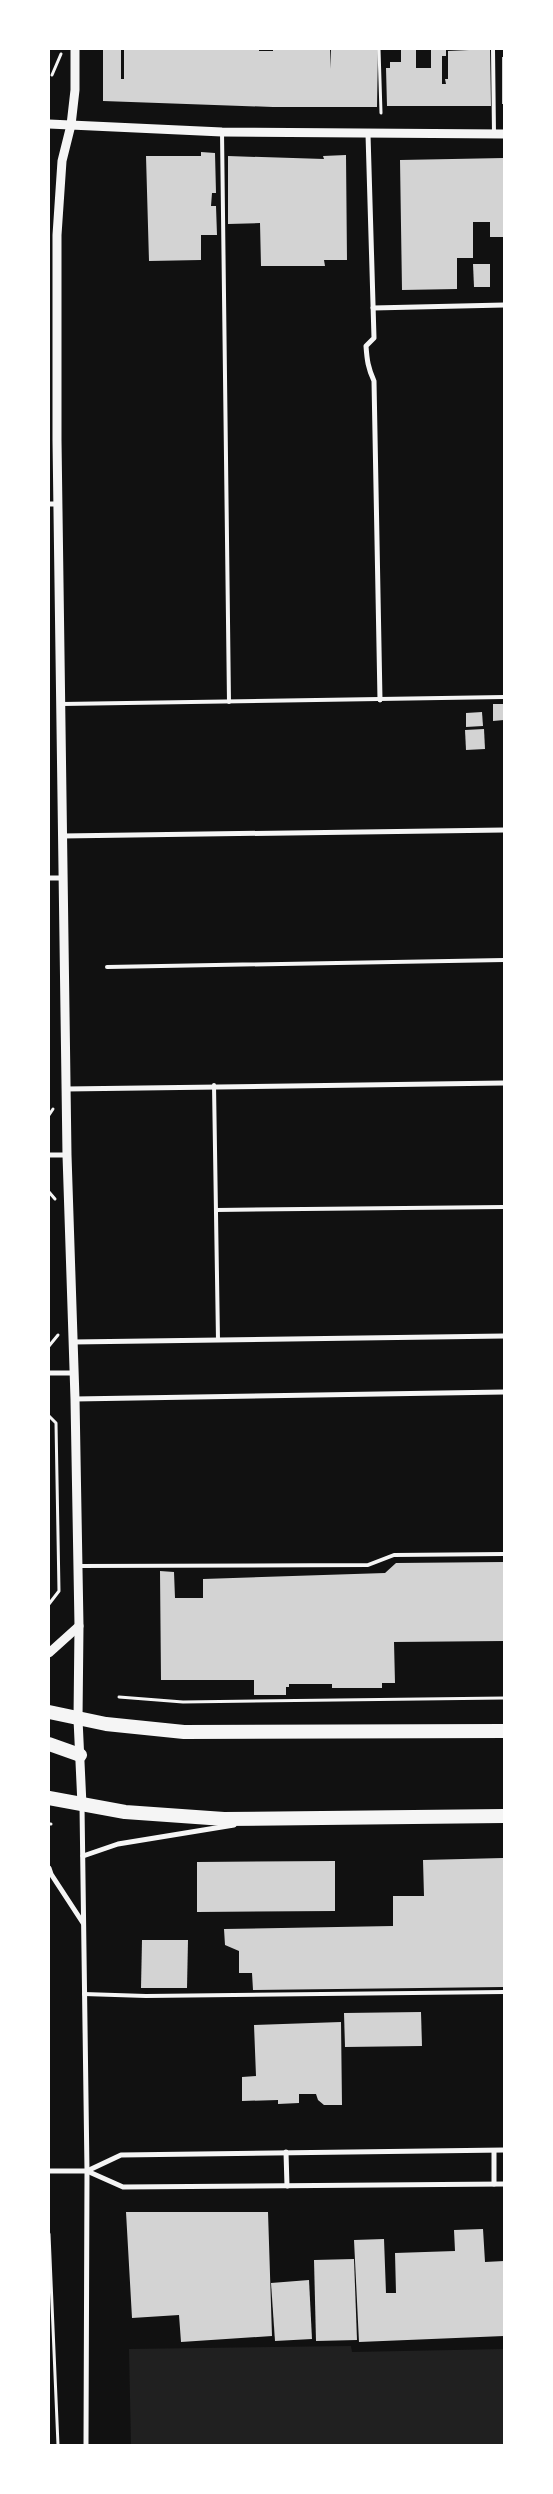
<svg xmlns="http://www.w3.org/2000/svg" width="553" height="2494" font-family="Overpass,sans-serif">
<rect width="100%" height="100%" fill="#111"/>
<polygon fill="#202020" points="351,2346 352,2352 504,2349 504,2445 131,2445 129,2349"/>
<g fill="#d3d3d3">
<polygon points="103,49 121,49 121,79 124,79 124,49 259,49 259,51 273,51 273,49 330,49 330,69 331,49 378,49 377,107 273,107 103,101"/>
<polygon points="401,49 416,49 416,68 431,68 431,49 446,49 446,56 442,56 442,84 446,84 445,79 448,79 448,51 490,49 491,106 387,106 386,68 390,68 390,62 401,62"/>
<rect x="502" y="57" width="2" height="47"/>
<polygon points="201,152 215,153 216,193 212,193 211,206 216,206 217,235 201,235 201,260 149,261 146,156 201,156"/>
<polygon points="346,155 347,260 324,260 325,266 261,266 260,223 228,224 228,156 324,159 323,156"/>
<polygon points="504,158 504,237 490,237 490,222 473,222 473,258 457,258 457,289 402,290 400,160"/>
<polygon points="473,264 490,264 490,287 474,287"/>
<polygon points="493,704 504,704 504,720 493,721"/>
<polygon points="482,712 483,726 466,727 466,713"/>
<polygon points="484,729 485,749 466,750 465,730"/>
<polygon points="504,1562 504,1641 394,1642 395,1683 382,1683 382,1688 332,1688 332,1684 289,1684 289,1687 286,1687 286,1695 254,1695 254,1680 161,1680 160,1571 174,1572 175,1598 203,1598 203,1579 385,1573 396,1563"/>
<polygon points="503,1858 504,1987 253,1990 252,1973 239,1973 239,1951 225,1945 224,1929 393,1926 393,1896 424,1896 423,1860"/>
<polygon points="335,1861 335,1911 197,1912 197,1862"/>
<polygon points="142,1940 188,1940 187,1988 141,1988"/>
<polygon points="421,2012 422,2046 345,2047 344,2013"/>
<polygon points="341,2022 342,2105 324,2105 318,2100 316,2094 299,2094 299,2103 278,2104 278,2100 242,2101 242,2077 256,2076 254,2025"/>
<polygon points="126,2212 268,2212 272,2336 181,2342 179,2315 132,2318"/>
<polygon points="483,2229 485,2262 504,2261 504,2336 359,2342 354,2240 384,2239 386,2293 396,2293 395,2253 455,2251 454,2230"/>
<polygon points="354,2259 357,2340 316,2341 314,2260"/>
<polygon points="309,2280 312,2339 275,2341 271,2283"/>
</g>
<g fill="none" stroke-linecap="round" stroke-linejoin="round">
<g stroke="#f5f5f5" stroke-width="3">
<polyline points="379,49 381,113"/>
<polyline points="52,75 61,54"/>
<polyline points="49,1115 53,1109"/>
<polyline points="49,1192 55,1199"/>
<polyline points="49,1346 58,1335"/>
<polyline points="49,1416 56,1423 59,1591 49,1604"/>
<polyline points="119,1697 183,1702 504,1698"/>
<polyline points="49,1824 51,1824"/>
<polyline points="49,2234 58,2445"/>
</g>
<g stroke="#f5f5f5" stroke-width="4">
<polyline points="493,49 494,134"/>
<polyline points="222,132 229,702"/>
<polyline points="62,704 504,697"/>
<polyline points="107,967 504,960"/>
<polyline points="214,1085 218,1340"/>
<polyline points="216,1210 504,1207"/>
<polyline points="78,1566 368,1565 394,1555 504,1554"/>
<polyline points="84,1994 146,1996 504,1992"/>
</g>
<g stroke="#f5f5f5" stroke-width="5">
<path d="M368 134 374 338 366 346C367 360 368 368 374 381L380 700"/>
<polyline points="373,308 504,305"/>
<polyline points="49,504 57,504"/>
<polyline points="62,836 504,830"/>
<polyline points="49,878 63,878"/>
<polyline points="66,1089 504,1083"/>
<polyline points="49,1155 67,1155"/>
<polyline points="73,1342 504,1336"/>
<polyline points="49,1373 74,1373"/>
<polyline points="75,1399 504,1392"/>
<polyline points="82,1806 87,2171 86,2445"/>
<polyline points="83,1856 118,1844 234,1825"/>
<polyline points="49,1868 51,1874 83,1923"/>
<polyline points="494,2151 494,2184"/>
<polyline points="286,2152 287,2186"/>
<polyline points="49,2171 87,2171 123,2187 504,2184"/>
<polyline points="87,2171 121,2155 504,2150"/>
</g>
<g stroke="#f5f5f5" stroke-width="9">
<polyline points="75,49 75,90 71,125 62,161 57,235 57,440 67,1155 75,1399 79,1626 78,1719 82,1805"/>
<polyline points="49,124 222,132 504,134"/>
<polyline points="49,1653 79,1626"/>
</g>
<g stroke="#f5f5f5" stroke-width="14">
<polyline points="49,1712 106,1724 184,1732 504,1731"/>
<polyline points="49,1744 80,1755"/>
<polyline points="49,1798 125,1812 224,1819 504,1816"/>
</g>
</g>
<rect width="553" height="2494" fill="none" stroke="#ffffff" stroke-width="100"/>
</svg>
